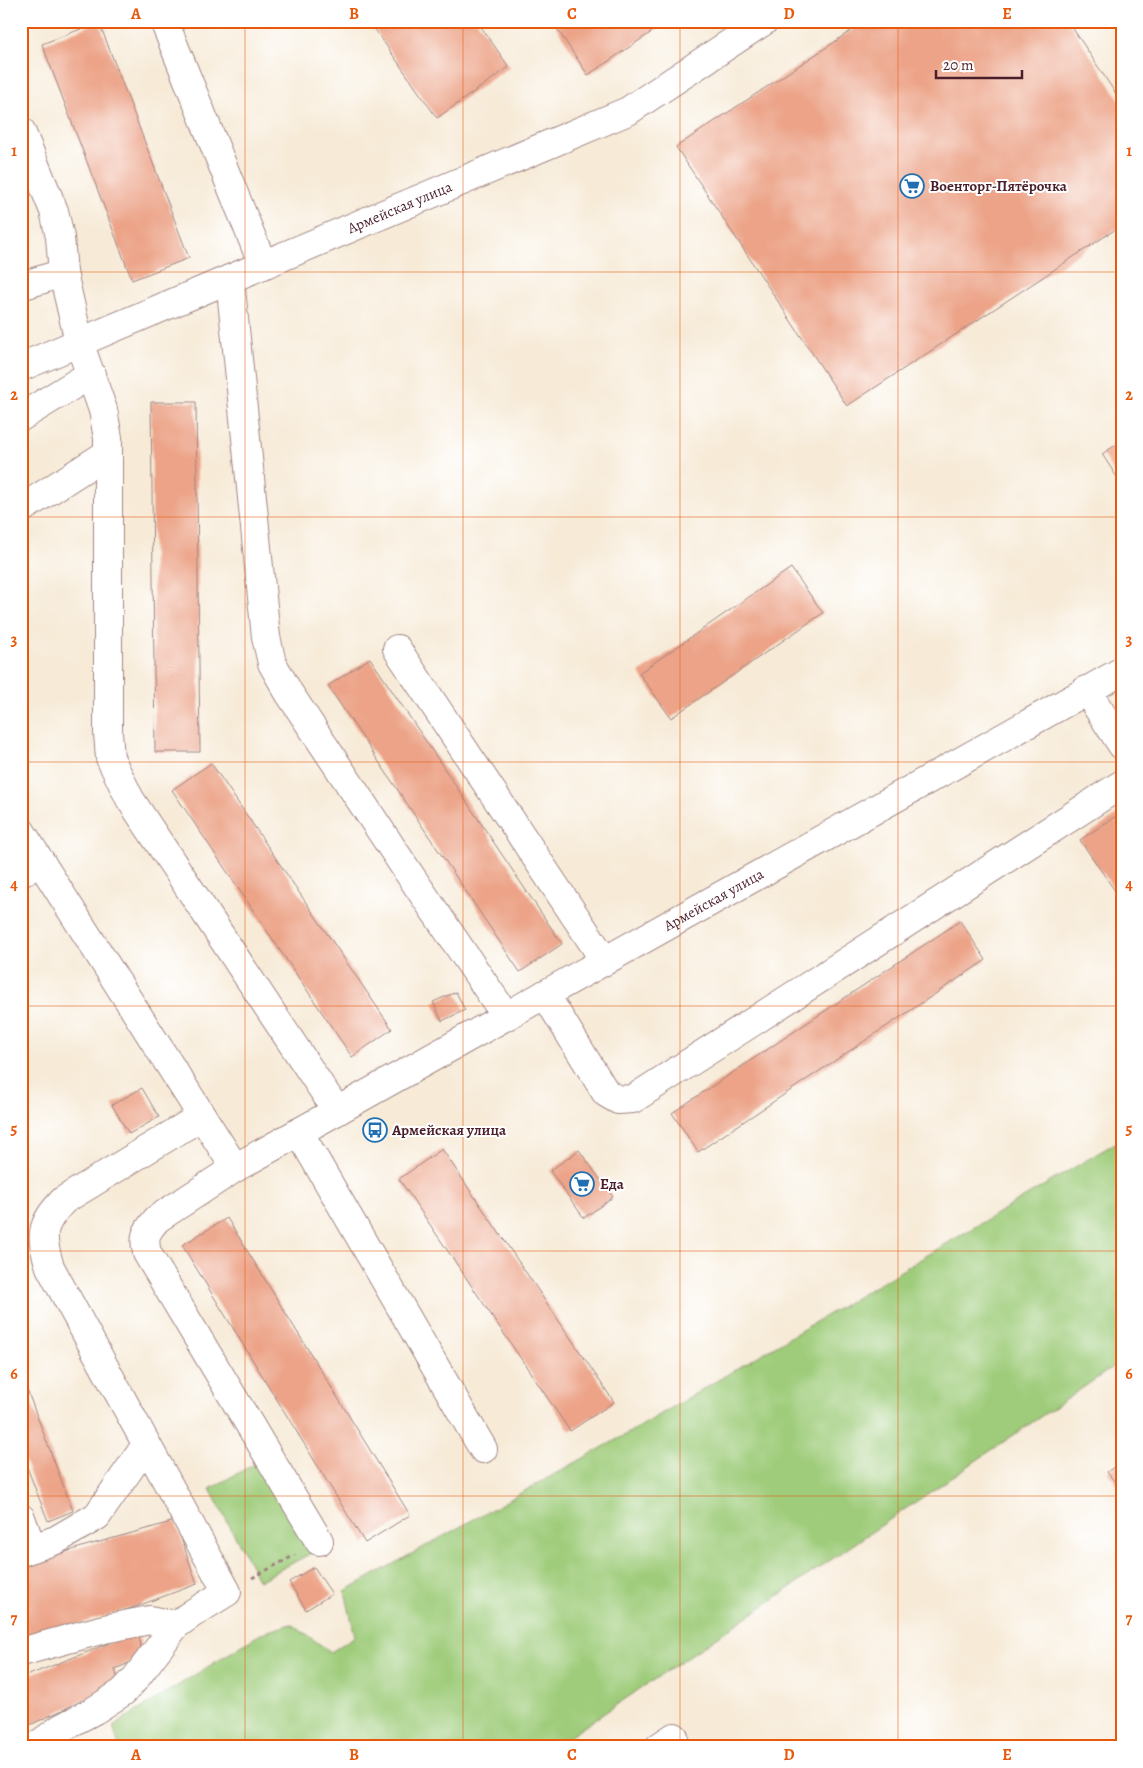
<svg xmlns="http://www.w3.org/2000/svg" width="1143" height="1768" font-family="Alegreya,serif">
<rect width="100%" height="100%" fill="#fff"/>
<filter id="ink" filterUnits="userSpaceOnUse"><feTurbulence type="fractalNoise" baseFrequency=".02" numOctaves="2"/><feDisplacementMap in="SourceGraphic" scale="10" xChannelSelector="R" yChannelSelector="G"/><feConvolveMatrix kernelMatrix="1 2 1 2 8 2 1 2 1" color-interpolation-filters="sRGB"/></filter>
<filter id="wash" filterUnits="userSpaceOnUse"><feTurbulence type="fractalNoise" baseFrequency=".0096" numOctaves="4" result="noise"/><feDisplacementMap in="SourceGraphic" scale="20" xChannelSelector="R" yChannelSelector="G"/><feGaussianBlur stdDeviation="1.12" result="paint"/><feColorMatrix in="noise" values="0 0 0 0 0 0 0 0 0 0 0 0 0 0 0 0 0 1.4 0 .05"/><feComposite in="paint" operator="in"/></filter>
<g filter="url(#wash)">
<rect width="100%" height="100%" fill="#f7ebd8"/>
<g fill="#9fcc7a" stroke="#747652">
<polygon points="1122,1139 1122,1361 772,1600 554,1747 119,1747 113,1726 262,1633 291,1624 331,1652 355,1636 345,1591 641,1426"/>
<polygon points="261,1460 317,1550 259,1581 210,1489"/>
</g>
<g id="blocks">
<g fill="#eca387">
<polygon points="369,21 477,21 509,67 437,118"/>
<polygon points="565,21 668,21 588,75 556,27"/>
<polygon points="866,21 1068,21 1122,103 1122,225 847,406 676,147"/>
<polygon points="99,22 189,258 132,280 42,44"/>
<polygon points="151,402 196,402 200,752 155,752"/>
<polygon points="1122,441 1122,485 1102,454"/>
<polygon points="791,568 823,613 671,718 639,673"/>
<polygon points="370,658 562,944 520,972 328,686"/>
<polygon points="211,763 392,1029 352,1057 172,790"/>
<polygon points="1122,812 1122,901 1080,840"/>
<polygon points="960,921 986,960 698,1152 672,1113"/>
<polygon points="456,992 465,1010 442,1021 433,1002"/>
<polygon points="142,1088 159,1117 129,1134 112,1105"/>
<polygon points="442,1149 614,1402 570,1431 399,1179"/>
<polygon points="579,1150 613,1197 584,1218 550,1171"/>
<polygon points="227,1218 410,1515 365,1543 182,1245"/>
<polygon points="21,1374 73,1511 48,1521 21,1452"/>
<polygon points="1122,1461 1122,1491 1107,1472"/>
<polygon points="175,1521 197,1584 132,1608 21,1641 21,1566 85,1546"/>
<polygon points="314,1567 332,1594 306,1610 289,1582"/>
<polygon points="138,1632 143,1657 115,1669 119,1684 21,1729 21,1678"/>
</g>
</g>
</g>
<g filter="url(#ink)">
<use href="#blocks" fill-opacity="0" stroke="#a08582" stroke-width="1"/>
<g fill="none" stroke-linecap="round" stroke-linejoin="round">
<g stroke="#a08582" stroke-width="30">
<g id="minor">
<polyline points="164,21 263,265"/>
<polyline points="21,131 54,211 60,237 63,273 21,286"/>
<polyline points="63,273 79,342 103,410 108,438 108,733 110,758 130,799 337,1111"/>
<polyline points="230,279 266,637 272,663 289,693 408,872 506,1016"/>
<path id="s1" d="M21 367 628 111 764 21"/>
<polyline points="21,417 91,374"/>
<polyline points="21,509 108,453"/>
<polyline points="397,649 605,961"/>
<polyline points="1086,690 1122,745"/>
<path id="s2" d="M21 831 235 1168 1122 671"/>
<polyline points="21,873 41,862"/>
<polyline points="545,994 606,1093 618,1100 633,1099 1122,784"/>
<polyline points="299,1132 483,1449"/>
<path d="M235 1168 157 1219C146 1232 143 1236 147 1253L319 1541"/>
<polyline points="21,1518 32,1548"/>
<polyline points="21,1552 56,1540 97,1516 146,1445"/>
<polyline points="21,1652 104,1629 150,1620 176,1625"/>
<path d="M35 1747 61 1728 95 1710 123 1692 135 1679 176 1625 193 1613 227 1592 50 1267C40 1235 40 1225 64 1200L202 1116"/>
<polyline points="659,1747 674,1737"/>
</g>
</g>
<polyline stroke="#a08582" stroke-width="3" stroke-dasharray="4 4" stroke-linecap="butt" points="252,1578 295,1555"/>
<use href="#minor" stroke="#fff" stroke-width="28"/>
</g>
</g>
<path fill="none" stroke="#e8590c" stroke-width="1" stroke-opacity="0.55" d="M245 21V1747M463 21V1747M680 21V1747M898 21V1747M21 272H1122M21 517H1122M21 762H1122M21 1006H1122M21 1251H1122M21 1496H1122"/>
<defs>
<g id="supermarket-ring" transform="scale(1.25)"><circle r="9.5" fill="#fff" stroke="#1f6fb2" stroke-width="1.5"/><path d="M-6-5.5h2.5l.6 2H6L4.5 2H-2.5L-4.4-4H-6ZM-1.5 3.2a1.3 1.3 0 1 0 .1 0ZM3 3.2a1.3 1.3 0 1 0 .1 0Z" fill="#1f6fb2"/></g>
<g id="bus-ring" transform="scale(1.25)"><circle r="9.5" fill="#fff" stroke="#1f6fb2" stroke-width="1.5"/><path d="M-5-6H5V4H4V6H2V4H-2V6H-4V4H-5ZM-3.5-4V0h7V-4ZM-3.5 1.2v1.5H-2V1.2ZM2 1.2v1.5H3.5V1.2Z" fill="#1f6fb2"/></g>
</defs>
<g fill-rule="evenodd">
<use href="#supermarket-ring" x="912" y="186"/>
<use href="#bus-ring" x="375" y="1130"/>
<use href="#supermarket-ring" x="582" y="1184"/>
</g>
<g text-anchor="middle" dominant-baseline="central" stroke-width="4" stroke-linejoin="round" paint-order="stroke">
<g font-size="15" font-weight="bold" fill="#4a1f2b" stroke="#fff" text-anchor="start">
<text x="930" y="186">Военторг-Пятёрочка</text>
<text x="392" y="1130">Армейская улица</text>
<text x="600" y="1184">Еда</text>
</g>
<g font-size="15" fill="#4a1f2b" stroke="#fff">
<text stroke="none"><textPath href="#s1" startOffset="411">Армейская улица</textPath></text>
<text stroke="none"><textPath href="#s2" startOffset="948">Армейская улица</textPath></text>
</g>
</g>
<rect width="1143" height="1768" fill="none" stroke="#fff" stroke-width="55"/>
<path d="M936 70v8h86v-8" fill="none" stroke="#4a1f2b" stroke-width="2.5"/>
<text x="943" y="70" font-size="15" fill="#4a1f2b" stroke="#ffffff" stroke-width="4" paint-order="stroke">20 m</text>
<rect x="28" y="28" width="1088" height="1712" fill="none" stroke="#e8590c" stroke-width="2"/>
<g font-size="16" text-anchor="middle" font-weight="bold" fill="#e8590c">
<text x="136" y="19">A</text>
<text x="354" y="19">B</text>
<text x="572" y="19">C</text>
<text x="789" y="19">D</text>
<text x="1007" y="19">E</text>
<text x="14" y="156">1</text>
<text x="1129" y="156">1</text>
<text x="14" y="400">2</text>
<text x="1129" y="400">2</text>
<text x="14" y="645">3</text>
<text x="1129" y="645">3</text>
<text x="14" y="890">4</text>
<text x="1129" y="890">4</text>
<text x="14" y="1134">5</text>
<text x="1129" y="1134">5</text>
<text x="14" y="1379">6</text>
<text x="1129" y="1379">6</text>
<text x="14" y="1624">7</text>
<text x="1129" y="1624">7</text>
<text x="136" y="1760">A</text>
<text x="354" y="1760">B</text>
<text x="572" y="1760">C</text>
<text x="789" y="1760">D</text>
<text x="1007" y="1760">E</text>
</g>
</svg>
